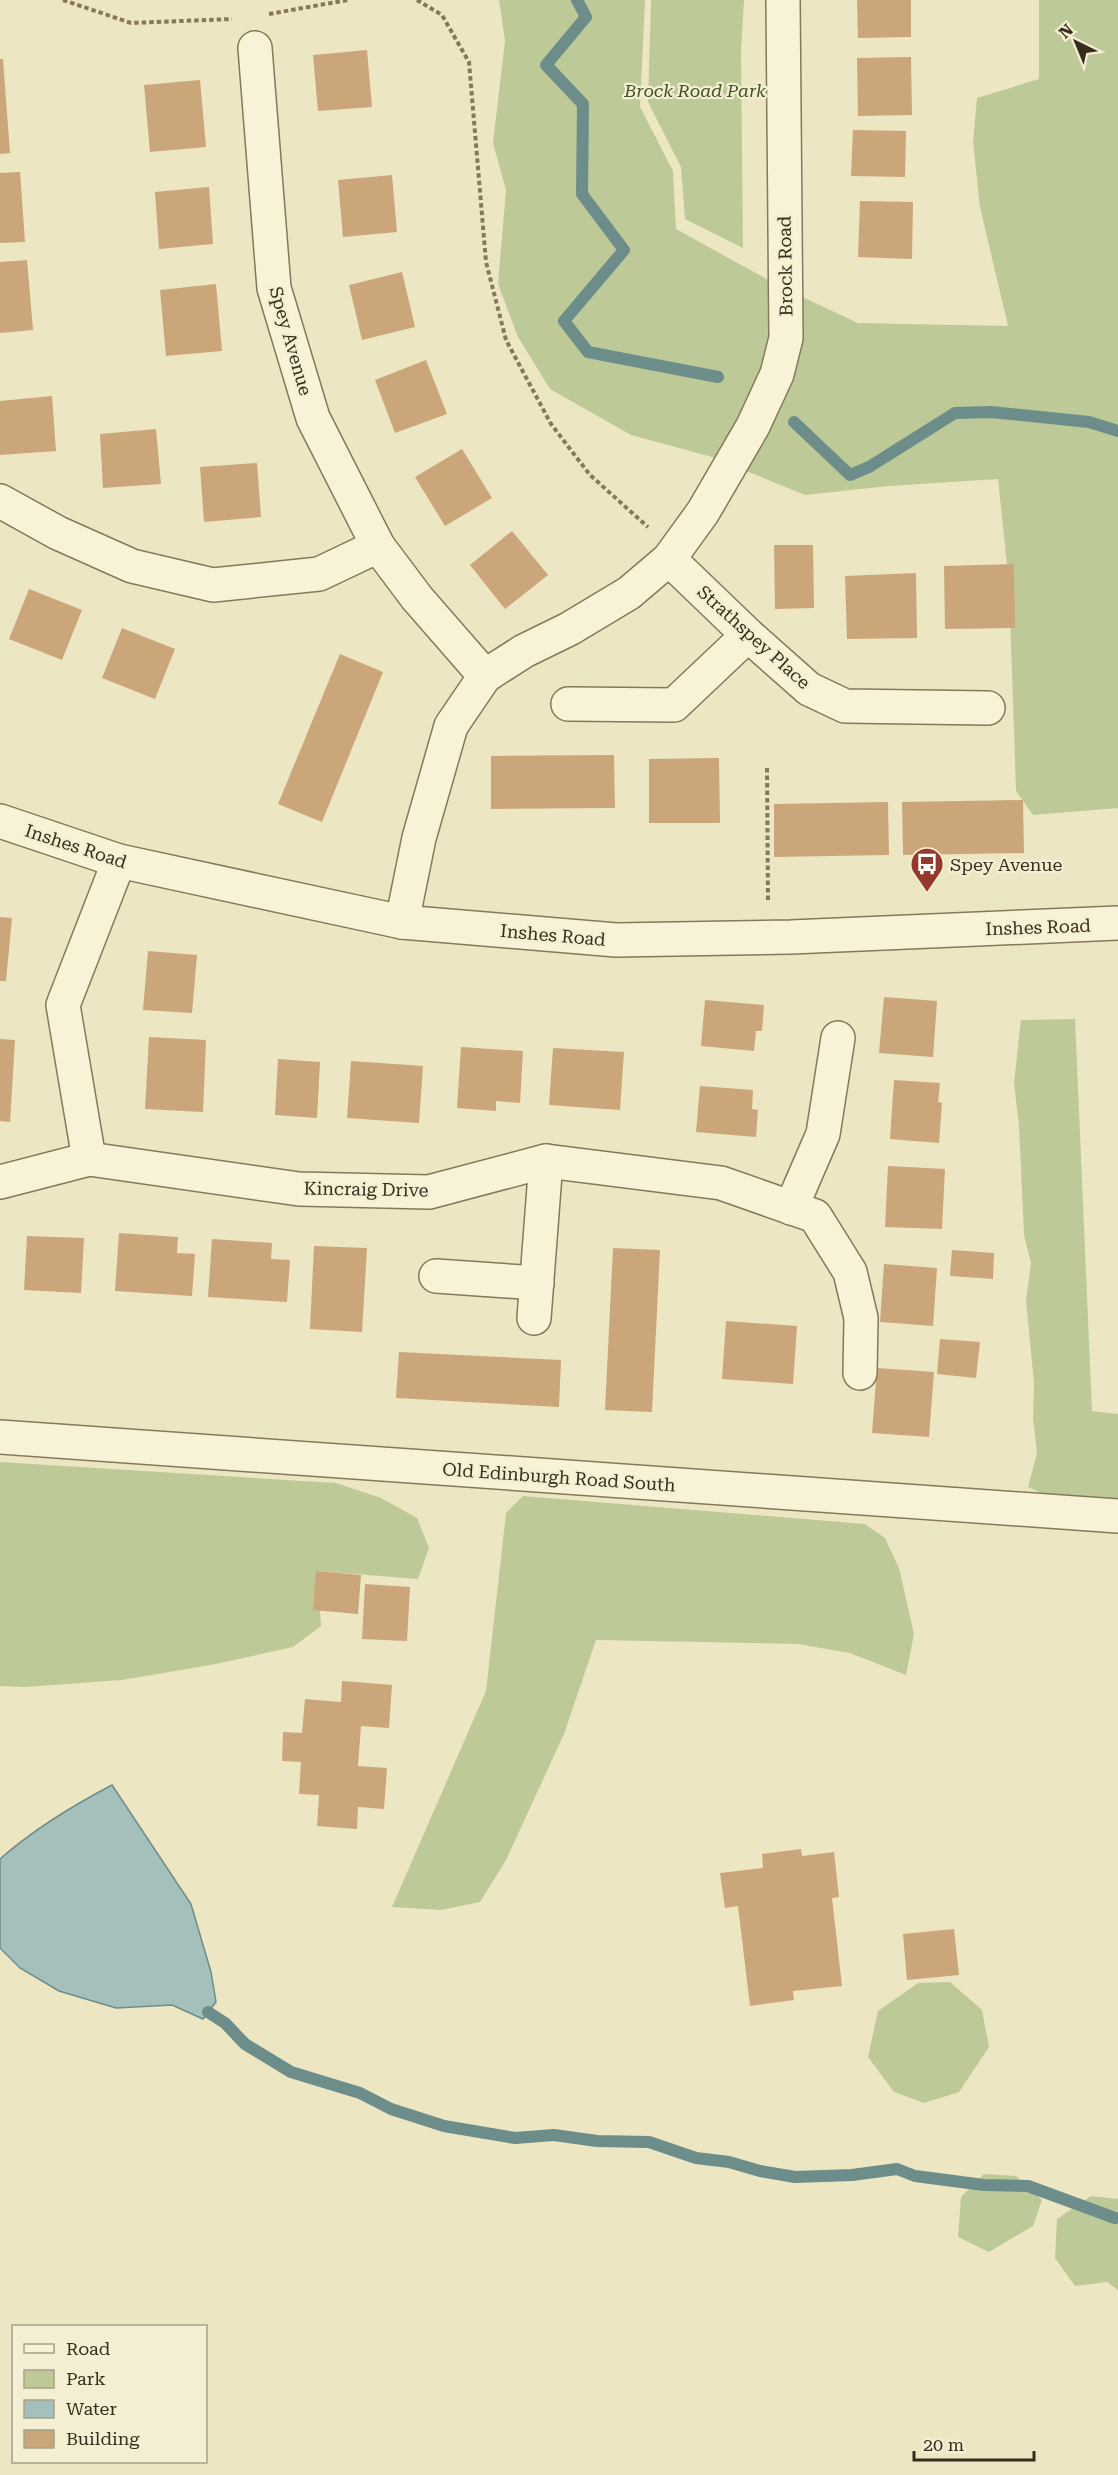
<svg xmlns="http://www.w3.org/2000/svg" width="1118" height="2475" font-family="'Roboto Serif',serif">
<rect width="100%" height="100%" fill="#ede6c3"/>
<g fill="#bdca97">
<polygon points="499,0 645,0 640,107 673,171 676,229 781,287 858,323 1008,326 980,207 973,142 977,98 1039,79 1039,0 1118,0 1118,808 1033,815 1016,791 1009,584 998,479 889,486 805,495 712,457 631,435 550,389 518,337 498,284 506,190 493,143 505,41"/>
<polygon points="651,0 744,0 741,53 743,248 685,219 681,167 648,102"/>
<polygon points="1075,1019 1092,1411 1118,1414 1118,1499 1048,1496 1028,1487 1037,1453 1033,1418 1034,1383 1026,1300 1031,1263 1024,1235 1019,1125 1014,1083 1021,1020"/>
<polygon points="0,1462 336,1483 381,1498 417,1518 429,1548 418,1579 317,1571 321,1626 293,1647 216,1664 122,1680 25,1687 0,1686"/>
<polygon points="523,1496 865,1524 885,1538 899,1568 914,1634 906,1675 850,1653 798,1644 596,1640 564,1734 506,1860 480,1902 441,1910 392,1907 486,1691 506,1513"/>
<polygon points="950,1982 982,2010 989,2047 959,2092 924,2103 894,2092 868,2057 878,2011 918,1983"/>
<polygon points="984,2174 1016,2176 1042,2200 1033,2226 989,2252 958,2237 961,2197"/>
<polygon points="1091,2196 1118,2199 1118,2290 1107,2282 1075,2286 1055,2258 1057,2219"/>
</g>
<path fill="#a5c0bb" stroke="#6c8d8a" stroke-width="1.5" d="M112 1785 191 1904 211 1972 216 2002 203 2019 172 2005 116 2008 59 1991 20 1968 0 1948V1859C34 1829 72 1806 112 1785Z"/>
<g fill="none" stroke-linecap="round" stroke-linejoin="round">
<g stroke="#6c8d8a" stroke-width="12">
<polyline points="577,0 586,17 546,65 583,104 582,194 624,250 564,321 588,352 718,377"/>
<polyline points="794,422 850,475 869,467 955,413 991,412 1089,422 1118,431"/>
<polyline points="208,2012 225,2023 245,2044 291,2072 360,2093 391,2109 444,2126 515,2138 554,2135 597,2141 649,2142 696,2158 729,2162 760,2171 795,2177 852,2175 897,2169 915,2176 984,2185 1028,2186 1115,2218"/>
</g>
</g>
<g fill="#caa67a">
<polygon points="857,0 911,0 911,37 858,38"/>
<polygon points="367,50 372,107 318,111 313,55"/>
<polygon points="911,57 912,115 858,116 857,58"/>
<polygon points="0,59 3,59 10,153 0,154"/>
<polygon points="200,80 206,147 150,152 144,85"/>
<polygon points="853,130 906,131 905,177 851,176"/>
<polygon points="20,172 25,242 0,243 0,173"/>
<polygon points="392,175 397,232 343,237 338,180"/>
<polygon points="209,187 213,244 159,249 155,192"/>
<polygon points="860,201 913,202 912,259 858,257"/>
<polygon points="27,260 33,330 0,333 0,262"/>
<polygon points="402,272 415,327 362,340 349,285"/>
<polygon points="216,284 222,351 166,356 160,290"/>
<polygon points="426,360 447,414 395,433 375,380"/>
<polygon points="52,396 56,451 0,455 0,401"/>
<polygon points="156,429 161,484 103,488 100,434"/>
<polygon points="462,449 492,498 445,526 415,477"/>
<polygon points="257,463 261,517 204,522 200,467"/>
<polygon points="512,531 548,575 505,609 470,565"/>
<polygon points="774,545 813,545 814,608 775,609"/>
<polygon points="1014,564 1015,628 945,629 944,566"/>
<polygon points="916,573 917,638 847,639 845,576"/>
<polygon points="29,589 82,610 62,660 9,639"/>
<polygon points="122,628 175,649 155,699 102,678"/>
<polygon points="340,654 383,672 322,822 278,804"/>
<polygon points="614,755 615,808 491,809 491,756"/>
<polygon points="719,758 720,823 649,823 649,759"/>
<polygon points="1023,800 1024,853 903,855 902,802"/>
<polygon points="888,802 889,855 774,857 774,804"/>
<polygon points="0,917 12,918 6,981 0,981"/>
<polygon points="148,951 197,955 192,1013 143,1010"/>
<polygon points="884,997 937,1001 933,1057 879,1053"/>
<polygon points="705,1000 764,1005 762,1031 756,1031 754,1051 701,1046"/>
<polygon points="149,1037 206,1040 203,1112 145,1109"/>
<polygon points="0,1039 15,1040 10,1122 0,1121"/>
<polygon points="461,1047 523,1051 520,1103 496,1101 496,1111 457,1108"/>
<polygon points="553,1048 624,1052 620,1110 549,1105"/>
<polygon points="278,1059 320,1062 317,1118 275,1115"/>
<polygon points="351,1061 423,1066 419,1123 347,1118"/>
<polygon points="894,1080 940,1083 938,1102 942,1103 939,1143 890,1139"/>
<polygon points="700,1086 753,1090 752,1109 758,1110 756,1137 696,1132"/>
<polygon points="888,1166 945,1169 942,1229 885,1227"/>
<polygon points="119,1233 178,1237 177,1253 195,1254 192,1296 115,1291"/>
<polygon points="27,1236 84,1238 81,1293 24,1290"/>
<polygon points="212,1239 272,1243 271,1259 290,1260 287,1302 208,1297"/>
<polygon points="314,1246 367,1248 362,1332 310,1329"/>
<polygon points="613,1248 660,1250 652,1412 605,1410"/>
<polygon points="952,1250 994,1253 993,1279 950,1276"/>
<polygon points="884,1264 937,1268 933,1326 880,1322"/>
<polygon points="726,1321 797,1326 793,1384 722,1379"/>
<polygon points="940,1339 980,1342 976,1378 937,1374"/>
<polygon points="399,1352 561,1360 559,1407 396,1398"/>
<polygon points="877,1368 934,1372 929,1437 872,1433"/>
<polygon points="316,1571 361,1575 358,1614 313,1610"/>
<polygon points="365,1584 410,1587 407,1641 362,1639"/>
<polygon points="342,1681 392,1685 389,1728 361,1726 358,1766 387,1768 384,1809 358,1807 357,1829 317,1826 319,1795 299,1794 301,1762 282,1761 283,1732 302,1733 305,1699 341,1702"/>
<polygon points="801,1849 802,1856 834,1852 839,1897 832,1898 842,1986 793,1991 794,2000 750,2006 738,1906 725,1908 720,1873 763,1868 762,1854"/>
<polygon points="954,1929 959,1975 907,1980 903,1934"/>
</g>
<g fill="none" stroke-linecap="round" stroke-linejoin="round">
<g stroke="#86785a" stroke-width="36">
<g id="minor">
<polyline points="255,48 274,288 313,418 378,546 417,598 485,676"/>
<polyline points="0,501 58,533 132,566 213,585 319,574 378,546"/>
<polyline points="669,559 748,635 809,689 845,706 988,708"/>
<polyline points="568,704 674,705 748,635"/>
<polyline points="0,821 119,861 402,922 616,940 791,937 1118,923"/>
<polyline points="402,922 419,838 451,726 485,676 524,651 569,629 629,593 669,559 703,512 753,426 777,374 786,338 783,0"/>
<polyline points="89,1159 299,1189 429,1192 546,1161 721,1183 815,1216 850,1272 861,1318 860,1373"/>
<polyline points="0,1182 89,1159 63,1005 119,861"/>
<polyline points="791,1208 823,1134 838,1038"/>
<polyline points="436,1276 537,1283"/>
<polyline points="534,1318 546,1161"/>
<polyline points="0,1437 1118,1516"/>
</g>
</g>
<g stroke="#86785a" stroke-width="4" stroke-dasharray="4.5 3" stroke-linecap="butt">
<polyline points="63,0 131,23 232,19"/>
<polyline points="417,0 442,15 469,62 486,262 506,340 551,424 590,475 648,527"/>
<polyline points="269,14 348,0"/>
<polyline points="767,768 768,902"/>
</g>
<use href="#minor" stroke="#f8f2d6" stroke-width="33"/>
</g>
<defs>
<g id="bus-pin" transform="scale(1.725)"><path d="M0 17L-7.5 6A9.5 9.5 0 1 1 7.5 6Z" fill="#933a2c" stroke="#f4efd2"/><path d="M-5-6H5V4H4V6H2V4H-2V6H-4V4H-5ZM-3.5-4V0h7V-4ZM-3.5 1.2v1.5H-2V1.2ZM2 1.2v1.5H3.5V1.2Z" fill="#fff"/></g>
</defs>
<g fill-rule="evenodd">
<use href="#bus-pin" x="927" y="864"/>
</g>
<g text-anchor="middle" dominant-baseline="central" stroke-width="4.5" stroke-linejoin="round" paint-order="stroke">
<g font-size="18" font-style="italic" fill="#415225" stroke="#f4efd2">
<text x="695" y="90">Brock Road Park</text>
</g>
<g font-size="18" fill="#372d1e" stroke="#f4efd2">
<text transform="translate(785 266) rotate(-91)">Brock Road</text>
<text transform="translate(291 341) rotate(74)">Spey Avenue</text>
<text transform="translate(754 637) rotate(42)">Strathspey Place</text>
<text transform="translate(76 846) rotate(18)">Inshes Road</text>
<text transform="translate(1038 927) rotate(-2)">Inshes Road</text>
<text transform="translate(553 935) rotate(5)">Inshes Road</text>
<text transform="translate(366 1189) rotate(1)">Kincraig Drive</text>
<text transform="translate(559 1477) rotate(4)">Old Edinburgh Road South</text>
</g>
<g font-size="18" fill="#372d1e" stroke="#f4efd2" text-anchor="start">
<text x="950" y="864">Spey Avenue</text>
</g>
</g>
<rect x="12" y="2325" width="195" height="138" fill="#f4efd2" stroke="#a8a18a" stroke-width="1.5"/>
<rect x="24" y="2344" width="30" height="9" fill="#f8f2d6" stroke="#a8a18a" stroke-width="1.5"/>
<text x="66" y="2355" font-size="18" fill="#372d1e">Road</text>
<rect x="24" y="2370" width="30" height="18" fill="#bdca97" stroke="#a8a18a" stroke-width="1.5"/>
<text x="66" y="2385" font-size="18" fill="#372d1e">Park</text>
<rect x="24" y="2400" width="30" height="18" fill="#a5c0bb" stroke="#a8a18a" stroke-width="1.5"/>
<text x="66" y="2415" font-size="18" fill="#372d1e">Water</text>
<rect x="24" y="2430" width="30" height="18" fill="#caa67a" stroke="#a8a18a" stroke-width="1.5"/>
<text x="66" y="2445" font-size="18" fill="#372d1e">Building</text>
<g transform="translate(1076 42) rotate(317)" stroke="#f4efd2" stroke-width="4.5" paint-order="stroke">
<path d="M0-4.5L10 22L0 15L-10 22Z" fill="#372d1e"/>
<text y="-9" font-size="16" font-weight="bold" text-anchor="middle" fill="#372d1e">N</text>
</g>
<path d="M914 2451v9h120v-9" fill="none" stroke="#372d1e" stroke-width="3"/>
<text x="923" y="2451" font-size="18" fill="#372d1e" stroke="#f4efd2" stroke-width="4.5" paint-order="stroke">20 m</text>
</svg>
